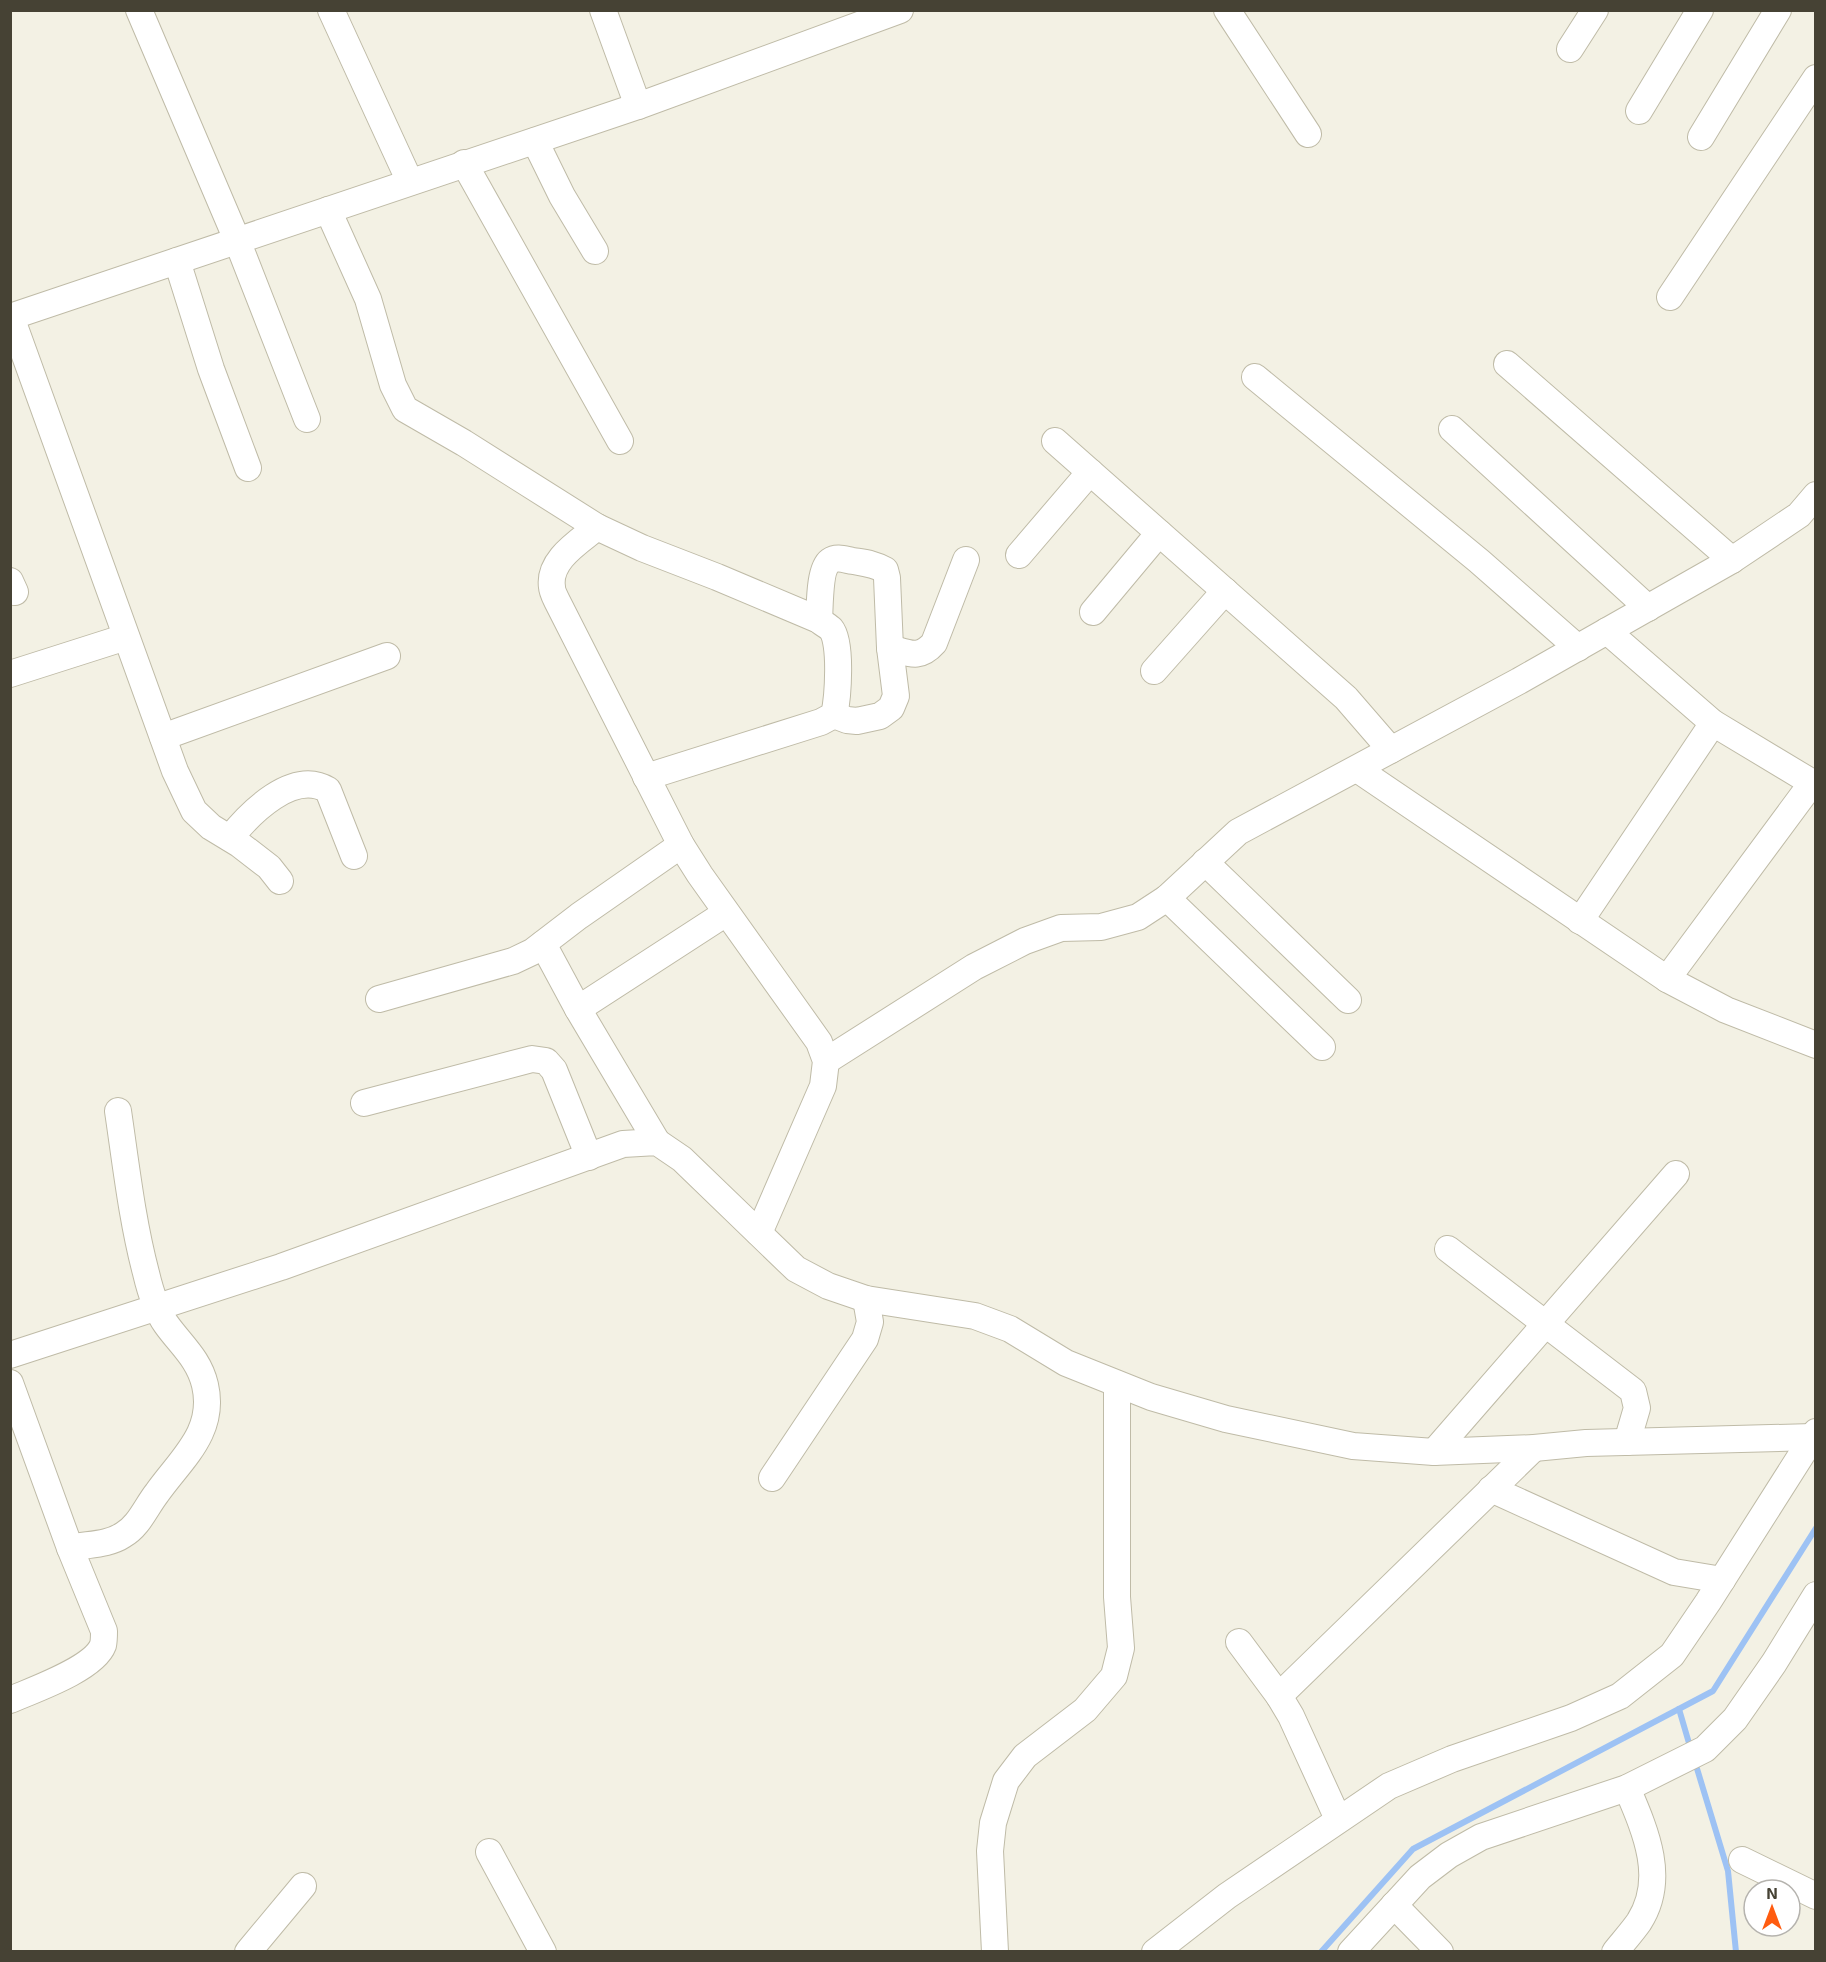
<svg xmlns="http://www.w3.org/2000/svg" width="1826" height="1962" font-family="'Exo 2',sans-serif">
<rect width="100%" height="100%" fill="#f3f1e4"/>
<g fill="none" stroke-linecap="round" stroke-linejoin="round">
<g stroke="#9dc2f4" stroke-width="6">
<polyline points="1679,1709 1691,1750"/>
<polyline points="1695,1762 1728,1871 1736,1952"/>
<polyline points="1321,1952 1413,1849 1713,1691 1816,1528"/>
</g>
<g stroke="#bfbba7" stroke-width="28">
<g id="minor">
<polyline points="139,10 237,240 307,419"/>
<polyline points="331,10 410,182"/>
<polyline points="603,10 638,106"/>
<polyline points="1227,10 1308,134"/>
<polyline points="1570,49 1595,10"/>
<polyline points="1639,111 1700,10"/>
<polyline points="1701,137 1778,10"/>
<polyline points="535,141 562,196 595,251"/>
<polyline points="464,163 620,441"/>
<path d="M328 210 368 299 393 385 405 409 464 443 597 527 642 548 717 577 819 620C822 623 828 626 831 629 842 642 838 698 834 715L821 722 646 777"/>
<polyline points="177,261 211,369 248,468"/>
<polyline points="1670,297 1816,78"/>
<polyline points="10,317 638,106 900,10"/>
<polyline points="11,317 175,771 194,811 211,827 239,844 269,867 280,881"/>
<polyline points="1507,364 1732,560"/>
<polyline points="1255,377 1479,561 1578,648"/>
<polyline points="1452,429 1648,608"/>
<polyline points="1055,441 1346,698 1391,750"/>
<path d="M597 527C579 542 548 560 552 587 552 591 555 597 557 601L681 845 700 875 819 1042 826 1061 823 1086 759 1233"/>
<polyline points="1019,555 1090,472"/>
<polyline points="10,581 15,592"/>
<polyline points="1093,612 1159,533"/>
<path d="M819 620C820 607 819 569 830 561 837 556 846 560 853 561 865 563 875 564 885 570L887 578 890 648 896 696 891 708 880 716 857 721 847 720 834 715"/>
<polyline points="1607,631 1713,723 1816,785"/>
<path d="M890 648C909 653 919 660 934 643L966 560"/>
<polyline points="1154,671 1225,591"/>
<polyline points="10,674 126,637"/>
<polyline points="163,737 387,656"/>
<polyline points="1357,769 1667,979 1726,1010 1816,1045"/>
<path d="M230 838C250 813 293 769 328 790L354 856"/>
<polyline points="1205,862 1348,1000"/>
<polyline points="1167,898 1322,1047"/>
<polyline points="1580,921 1713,723"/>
<polyline points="543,944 578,1009 657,1142"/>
<polyline points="1667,979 1812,783"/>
<polyline points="379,999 513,961 532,952 579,916 681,845"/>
<polyline points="578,1009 726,913"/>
<polyline points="826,1061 974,967 1025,941 1061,928 1101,927 1138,917 1167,898 1238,832 1519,681 1732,560 1799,515 1816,495"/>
<polyline points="364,1103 532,1059 546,1061 554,1070 589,1157"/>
<polyline points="1448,1249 1633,1391 1637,1408 1627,1442"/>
<polyline points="10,1355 281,1267 623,1144 657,1142 682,1159 796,1269 828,1286 866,1299 975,1316 1010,1329 1066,1363 1151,1397 1226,1419 1353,1446 1434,1452 1534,1448 1586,1443 1813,1437"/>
<path d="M10 1383 70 1548 104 1631C104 1635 104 1641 103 1645 94 1669 33 1690 10 1700"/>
<polyline points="1434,1452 1676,1174"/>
<polyline points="772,1478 865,1339 870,1322 866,1299"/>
<polyline points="1491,1489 1674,1572 1722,1580"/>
<path d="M70 1548C88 1544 108 1545 123 1535 139 1526 146 1507 157 1493 181 1459 216 1432 205 1385 199 1359 181 1345 166 1324 156 1310 150 1290 146 1273 132 1220 126 1165 118 1111"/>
<polyline points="1239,1642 1279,1696 1291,1716 1338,1819"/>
<polyline points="1279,1696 1534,1448"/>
<polyline points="489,1852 543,1952"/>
<polyline points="1742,1860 1816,1896"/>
<polyline points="1394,1905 1440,1952"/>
<polyline points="248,1952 303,1886"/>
<polyline points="995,1952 990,1851 993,1823 1006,1781 1025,1756 1085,1710 1114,1676 1121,1648 1117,1597 1117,1384"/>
<polyline points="1155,1952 1227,1896 1389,1786 1452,1759 1571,1718 1620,1696 1672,1655 1708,1602 1816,1432"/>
<polyline points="1351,1952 1420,1877 1449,1855 1481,1837 1627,1788 1705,1749 1735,1719 1774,1663 1816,1595"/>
<path d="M1615 1952C1623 1942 1632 1932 1639 1922 1667 1879 1645 1830 1627 1788"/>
</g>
</g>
<use href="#minor" stroke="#fff" stroke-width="26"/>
</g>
<rect width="1826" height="1962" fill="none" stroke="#464234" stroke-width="24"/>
<g transform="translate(1772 1908)"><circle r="28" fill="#ffffff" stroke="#b5b3ae" stroke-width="1.5"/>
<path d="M0-4.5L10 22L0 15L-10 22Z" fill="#ff5c10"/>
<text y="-9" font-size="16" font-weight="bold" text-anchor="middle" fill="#464234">N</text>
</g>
</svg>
